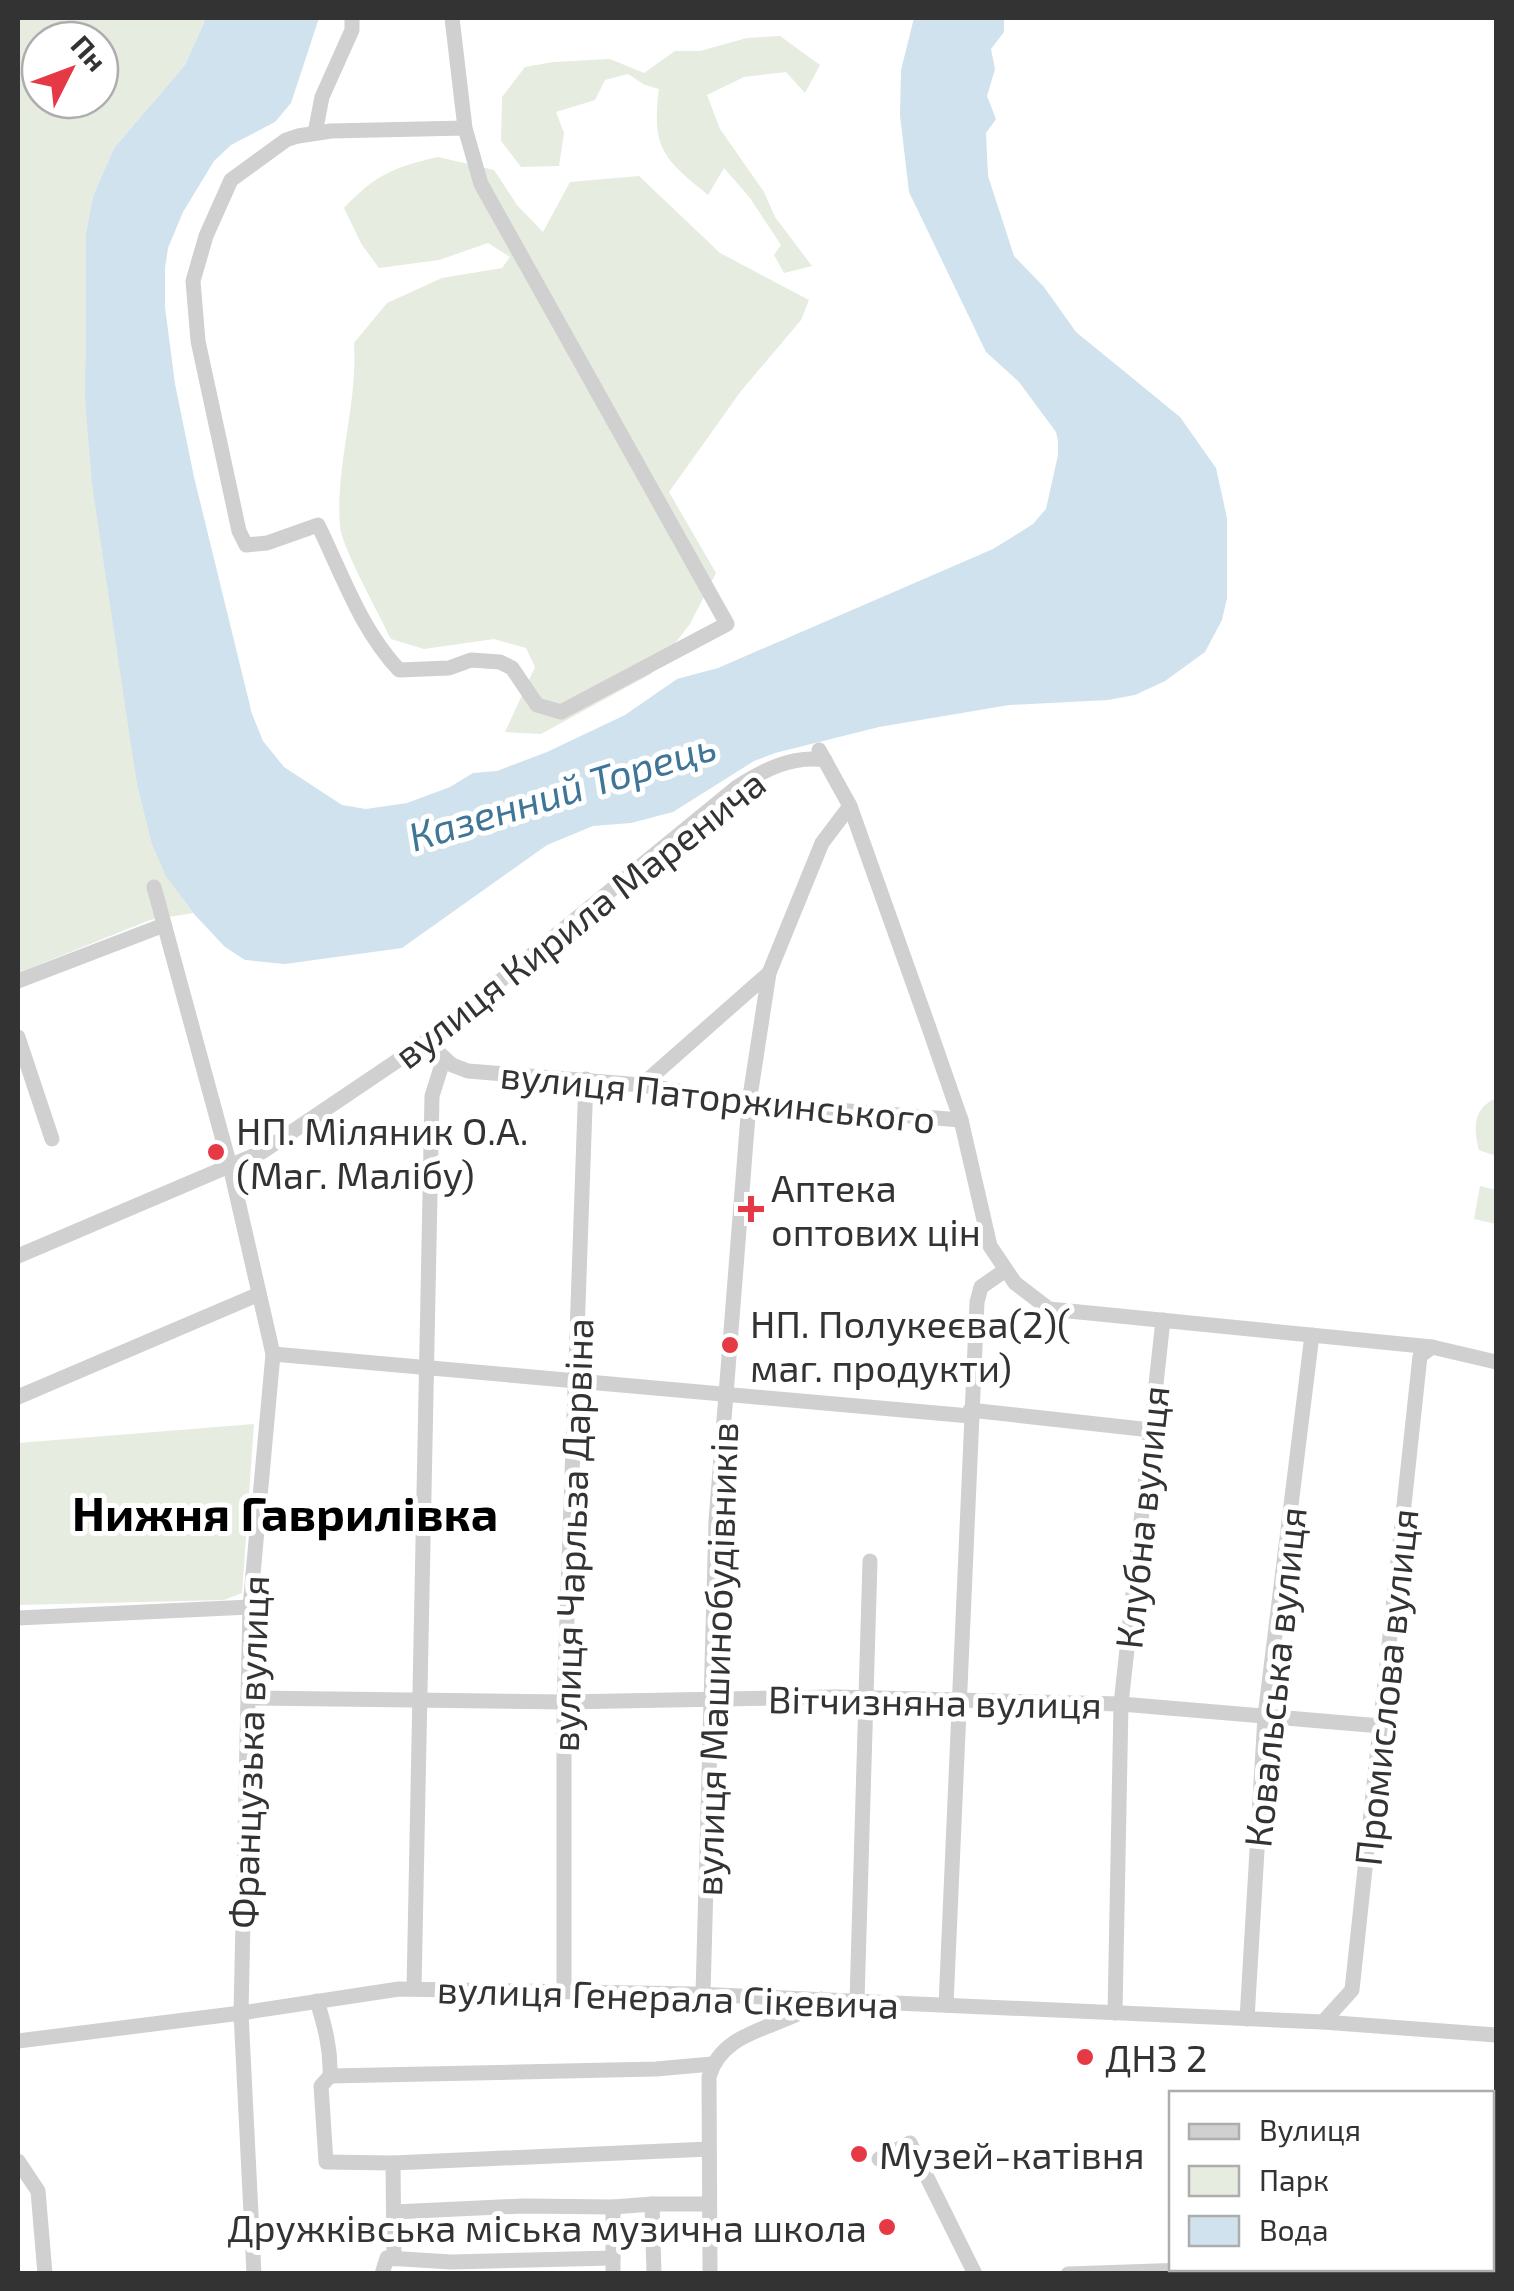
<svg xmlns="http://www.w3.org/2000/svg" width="1514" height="2291" font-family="'Exo 2',sans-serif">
<rect width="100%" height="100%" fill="#fff"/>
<g fill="#e6ecdf" fill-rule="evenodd">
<path d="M18 18H206L185 65 114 148 93 196 86 233 85 399 137 785C150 836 160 871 193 913L150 920 18 973ZM40 40H100V100H40Z"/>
<path d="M780 36 820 65 805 93 786 72 744 77 707 95 720 129 764 192 775 217 812 266 784 273 774 255 781 245 750 198 724 168 708 195C664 159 651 149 659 89L645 85 628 74 605 80 595 100 556 112 564 133 559 166 521 167 501 141 502 97 525 67 553 62 610 59 644 73 675 51H700L747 38Z"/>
<path d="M438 157 494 170 517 205 543 232 570 182 639 176 720 253 809 300 801 320 741 391 669 492 716 573 690 624 651 674 541 734 505 732 535 667 526 648 494 639 424 649 391 639C380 616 342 547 340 527 335 465 358 405 354 343L387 303 442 278 502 268 510 257 488 243 439 260 379 268 362 245 344 208C375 175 394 167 438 157Z"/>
<path d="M1496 1098V1156L1479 1150C1473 1127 1473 1109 1496 1098Z"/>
<polygon points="1480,1186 1496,1190 1496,1224 1474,1219"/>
<polygon points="254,1424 242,1593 224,1600 18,1605 18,1443"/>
</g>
<polygon fill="#cfe2ee" points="206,18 319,18 291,103 275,122 231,145 214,161 183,212 168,248 165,268 165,307 175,384 194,477 252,714 263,741 284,767 342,805 366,809 407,803 450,787 473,773 497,771 547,752 625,715 677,679 718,668 993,549 1033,524 1046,509 1058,455 1058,441 1056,432 1019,382 986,352 909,192 900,115 901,70 914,18 1004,18 1004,32 991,49 995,69 987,96 996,119 986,133 988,176 1014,256 1044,287 1076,332 1180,417 1216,468 1227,518 1227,598 1222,620 1205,652 1165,681 1135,695 1108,700 1009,705 879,727 775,753 754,761 673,812 631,823 593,826 547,845 402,948 285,964 245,960 225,947 193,913 166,876 152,844 137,785 92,484 85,399 86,233 93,196 114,148 185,65"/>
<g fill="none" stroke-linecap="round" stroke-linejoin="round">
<g stroke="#d0d0d0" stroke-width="15">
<path d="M452 18 465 128 481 184 727 624 561 712 537 705 512 668 500 662 471 660 449 668 399 670C360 628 343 576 318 525L267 543 246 545 239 531 198 341 193 281 206 236 231 180 286 140 298 136 331 131 465 128"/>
<polyline points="315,133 322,97 352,30 352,18"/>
<polyline points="819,750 850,806 928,1025 961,1120 990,1246 1015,1283 1049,1309 1432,1347 1496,1362"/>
<polyline points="154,887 230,1166 273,1354 250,1607 241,2013 254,2274"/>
<polyline points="18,981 164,925"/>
<polyline points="18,1037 52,1139"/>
<polyline points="440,1054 452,1065 468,1071 642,1085 749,1103 961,1120"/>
<polyline points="642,1085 769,973"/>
<path d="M18 1256 262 1152 428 1040 737 787C764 770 792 755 825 760"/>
<polyline points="273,1354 970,1416"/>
<polyline points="18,1397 259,1294"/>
<polyline points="970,1410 1151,1430"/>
<polyline points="18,1618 250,1607"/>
<polyline points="248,1698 564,1702 837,1697 1121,1704 1381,1726"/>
<polyline points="414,1989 432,1096 444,1058"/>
<polyline points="564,1991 564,1702 586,1079"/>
<polyline points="703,1994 716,1521 749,1103 769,973 822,843 850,806"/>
<path d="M317 2001C325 2027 331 2049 330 2076L321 2086 326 2162 393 2163 394 2259"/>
<polyline points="857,2001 870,1561"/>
<polyline points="946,2005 977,1302 981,1287 1004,1271"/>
<polyline points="1115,2013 1121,1704 1163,1320"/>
<polyline points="1247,2019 1265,1716 1312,1335"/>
<polyline points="1323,2022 1352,1990 1420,1356 1432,1347"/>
<polyline points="18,2041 241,2013 399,1989 694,1994 1323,2022 1496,2035"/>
<polyline points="330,2076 656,2069 712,2064"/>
<polyline points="879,2159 910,2143 975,2274"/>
<polyline points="18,2161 38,2191 45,2274"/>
<polyline points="393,2163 709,2149"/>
<polyline points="394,2212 523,2206 613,2207"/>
<polyline points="1492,2263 1496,2263"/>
<polyline points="382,2274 387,2258 451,2262 613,2258"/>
<polyline points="613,2274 613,2207 652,2204"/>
<polyline points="654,2274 652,2204 709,2204"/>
<path d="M710 2274 709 2077C723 2026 786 2030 821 1999"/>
<polyline points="1068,2274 1244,2268"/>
</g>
</g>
<g fill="#e63946" stroke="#fff" stroke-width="4">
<circle cx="216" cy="1152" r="10"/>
<path d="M746 1194h10v10h10v10h-10v10h-10v-10h-10v-10h10z"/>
<circle cx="730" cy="1345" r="10"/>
<circle cx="1085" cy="2057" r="10"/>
<circle cx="859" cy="2154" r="10"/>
<circle cx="887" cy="2227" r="10"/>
</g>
<g text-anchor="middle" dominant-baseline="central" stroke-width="10" stroke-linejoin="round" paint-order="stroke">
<g font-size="38" fill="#333" stroke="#fff">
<text transform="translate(579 918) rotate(-38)">вулиця Кирила Маренича</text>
<text transform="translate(718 1096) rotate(6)">вулиця Паторжинського</text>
<text transform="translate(1141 1517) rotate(-84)">Клубна вулиця</text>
<text transform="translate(571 1535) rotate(-88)">вулиця Чарльза Дарвіна</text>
<text transform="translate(715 1659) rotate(-88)">вулиця Машинобудівників</text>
<text transform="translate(1274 1677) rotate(-84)">Ковальська вулиця</text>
<text transform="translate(1385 1687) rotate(-84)">Промислова вулиця</text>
<text transform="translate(935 1701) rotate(1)">Вітчизняна вулиця</text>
<text transform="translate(248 1752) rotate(-88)">Французька вулиця</text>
<text transform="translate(668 1996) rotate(2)">вулиця Генерала Сікевича</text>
</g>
<g font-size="38" fill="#333" stroke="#fff" text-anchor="start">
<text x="236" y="1130">НП. Міляник О.А.<tspan x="236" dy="44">(Маг. Малібу)</tspan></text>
<text x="771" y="1187">Аптека<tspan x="771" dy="44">оптових цін</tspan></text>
<text x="750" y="1323">НП. Полукеєва(2)(<tspan x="750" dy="44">маг. продукти)</tspan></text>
<text x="1105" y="2057">ДНЗ 2</text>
<text x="879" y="2154">Музей-катівня</text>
<text x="867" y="2227" text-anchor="end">Дружківська міська музична школа</text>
</g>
<g font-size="40" font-style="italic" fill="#3f7597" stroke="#fff">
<text transform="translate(562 790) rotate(-17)">Казенний Торець</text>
</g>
<g font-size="48" font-weight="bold" fill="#000" stroke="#fff">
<text x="285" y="1512">Нижня Гаврилівка</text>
</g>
</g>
<rect width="1514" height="2291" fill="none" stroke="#333333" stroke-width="40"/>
<rect x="1169" y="2091" width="325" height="180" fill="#ffffff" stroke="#adadad" stroke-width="2.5"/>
<rect x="1189" y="2124" width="50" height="15" fill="#d0d0d0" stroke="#adadad" stroke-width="2.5"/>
<text x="1259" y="2141" font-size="30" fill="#333333">Вулиця</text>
<rect x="1189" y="2166" width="50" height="30" fill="#e6ecdf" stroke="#adadad" stroke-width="2.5"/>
<text x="1259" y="2191" font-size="30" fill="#333333">Парк</text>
<rect x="1189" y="2216" width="50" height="30" fill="#cfe2ee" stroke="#adadad" stroke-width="2.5"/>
<text x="1259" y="2241" font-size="30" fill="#333333">Вода</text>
<g transform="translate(70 70) rotate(48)"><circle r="48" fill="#ffffff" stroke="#adadad" stroke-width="2.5"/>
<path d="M0-8L18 38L0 25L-18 38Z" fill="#e63946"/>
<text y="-15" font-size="28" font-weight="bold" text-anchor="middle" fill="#333333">Пн</text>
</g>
</svg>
